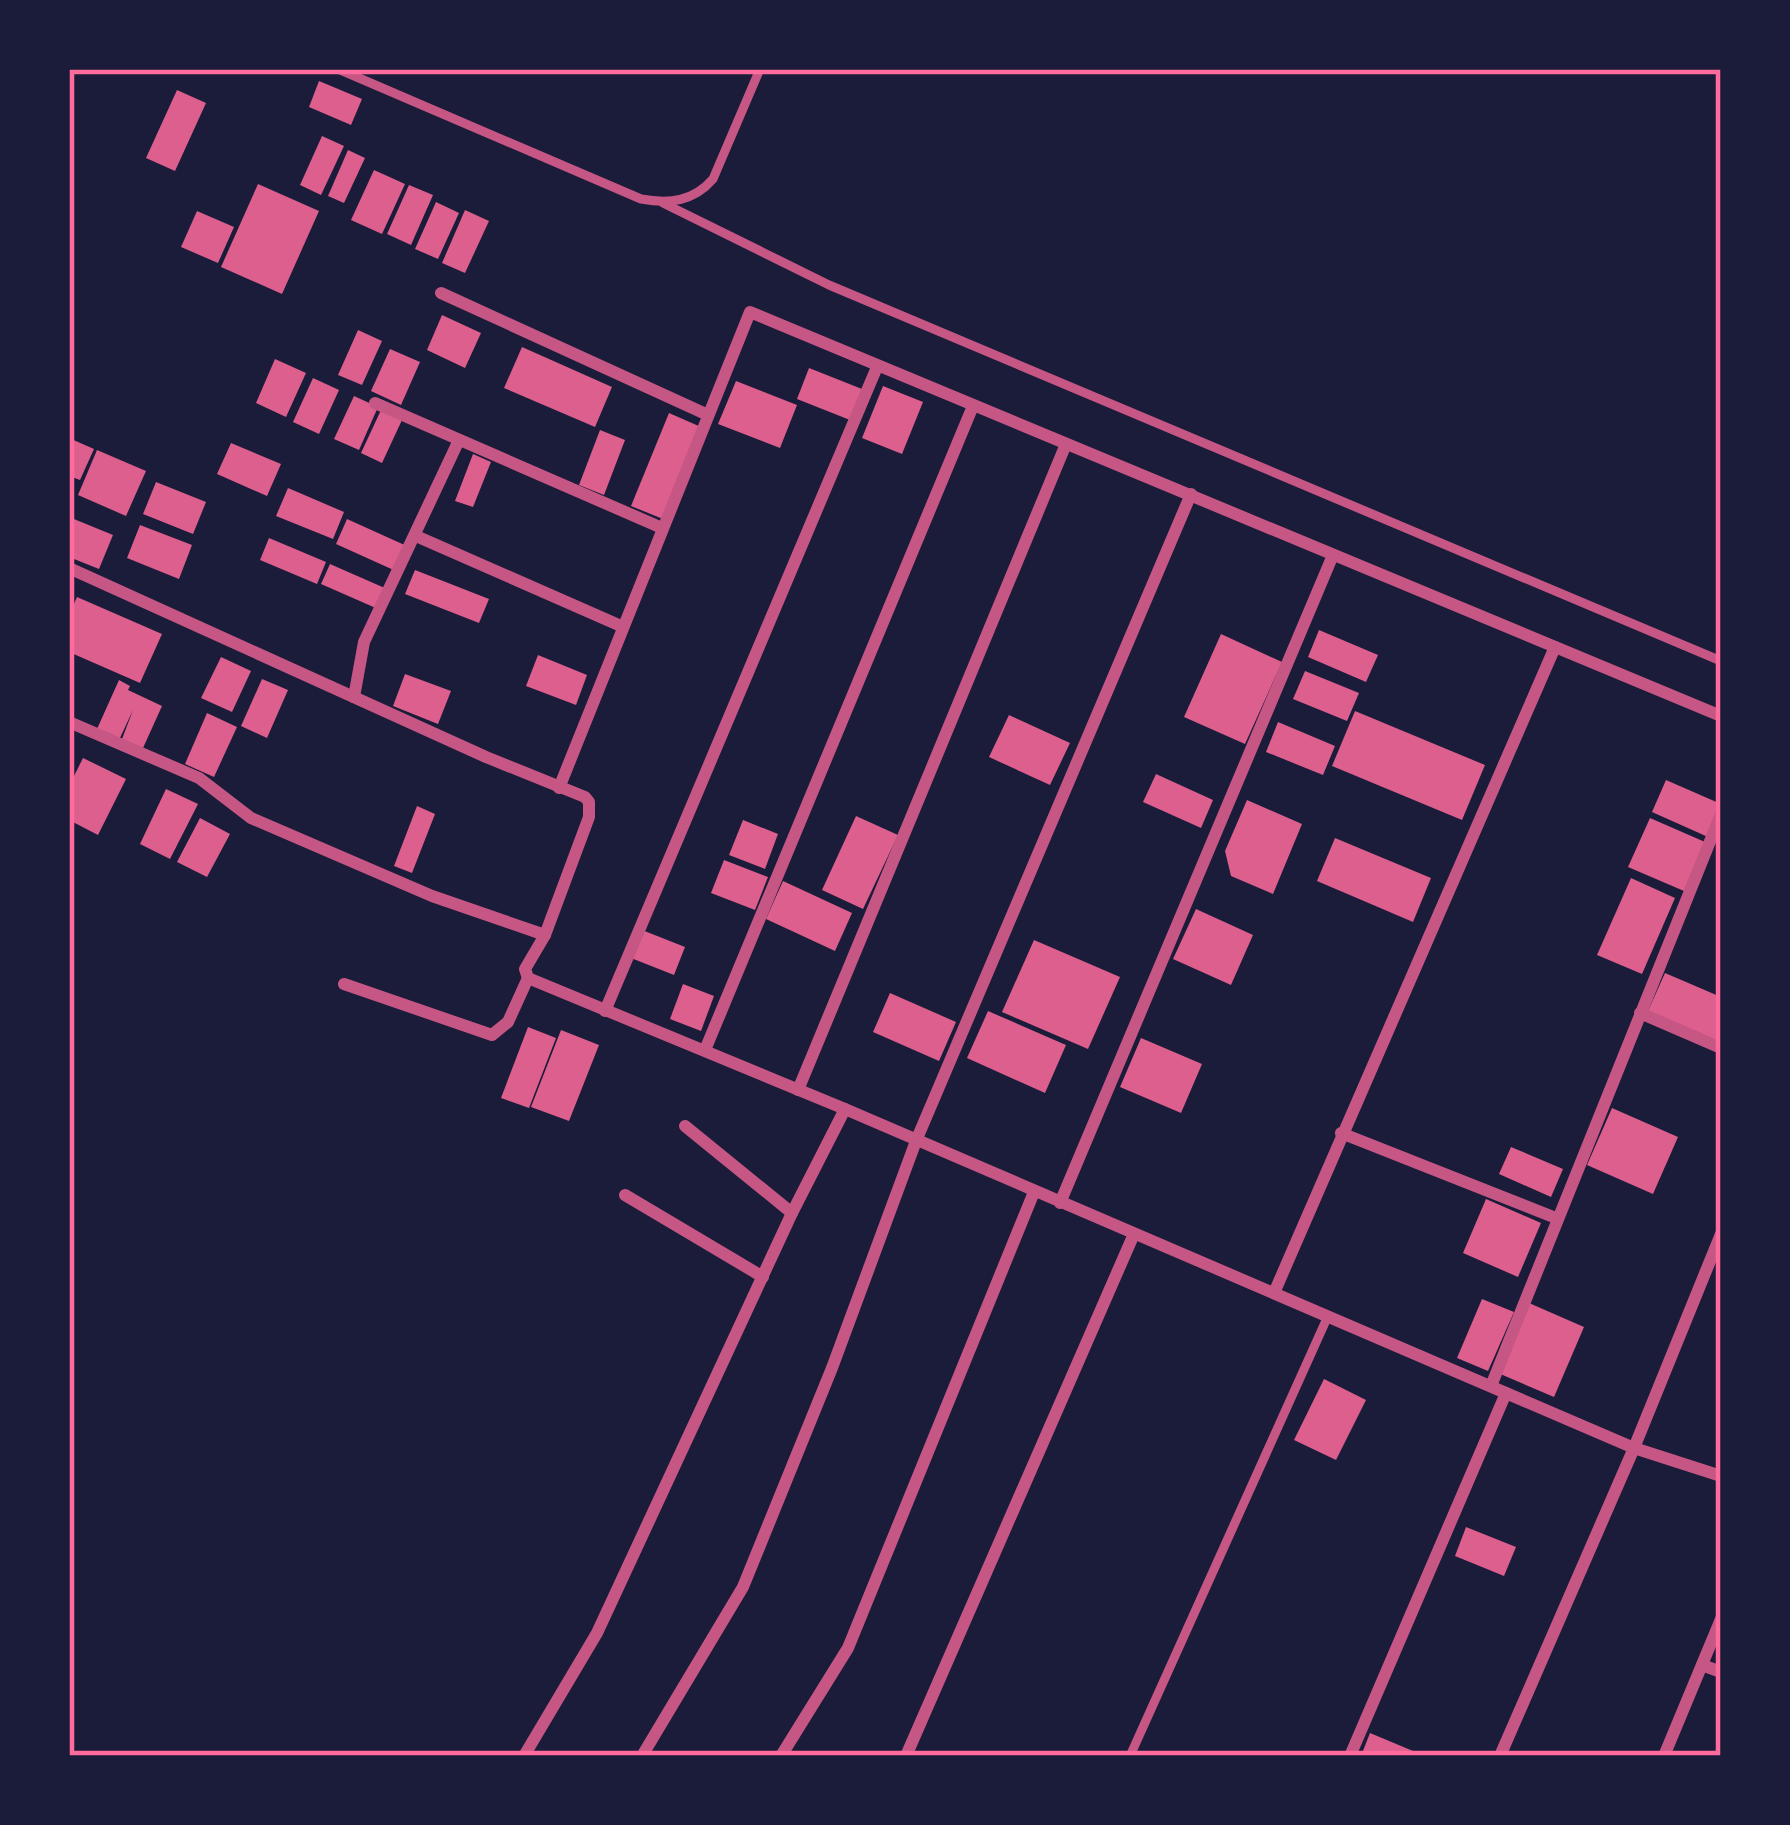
<svg xmlns="http://www.w3.org/2000/svg" width="1790" height="1825" font-family="'Golos Text',sans-serif">
<rect width="100%" height="100%" fill="#1b1b3a"/>
<g fill="#dd5f8e">
<polygon points="319,81 362,99 351,125 309,107"/>
<polygon points="177,90 206,103 175,171 146,158"/>
<polygon points="322,136 344,146 321,195 300,185"/>
<polygon points="348,150 365,158 344,203 328,196"/>
<polygon points="374,170 405,184 382,234 351,220"/>
<polygon points="258,184 319,211 282,294 221,267"/>
<polygon points="409,185 433,195 411,245 387,234"/>
<polygon points="436,202 459,213 438,259 415,249"/>
<polygon points="465,210 489,221 465,273 442,263"/>
<polygon points="197,211 234,227 218,263 181,247"/>
<polygon points="442,315 481,333 465,368 427,350"/>
<polygon points="358,330 382,341 362,385 338,375"/>
<polygon points="522,347 612,387 595,427 504,388"/>
<polygon points="390,349 420,362 401,405 371,391"/>
<polygon points="275,359 306,373 286,417 256,403"/>
<polygon points="809,368 862,389 850,420 797,399"/>
<polygon points="313,378 339,390 319,434 293,422"/>
<polygon points="736,381 797,405 780,448 718,424"/>
<polygon points="883,386 923,402 902,454 862,438"/>
<polygon points="354,396 378,407 359,450 334,439"/>
<polygon points="381,410 402,420 382,463 361,453"/>
<polygon points="669,413 701,427 663,519 631,506"/>
<polygon points="600,430 625,440 604,495 579,485"/>
<polygon points="69,438 94,449 80,480 69,476"/>
<polygon points="231,443 281,464 267,496 217,474"/>
<polygon points="97,450 146,471 126,516 78,495"/>
<polygon points="473,454 491,462 473,507 455,501"/>
<polygon points="156,482 206,502 193,534 143,514"/>
<polygon points="288,488 344,512 333,539 276,516"/>
<polygon points="69,517 113,535 99,569 69,557"/>
<polygon points="347,519 409,547 398,572 336,544"/>
<polygon points="140,525 192,545 179,579 127,558"/>
<polygon points="269,538 326,562 317,584 260,560"/>
<polygon points="330,564 387,589 378,609 321,584"/>
<polygon points="415,570 489,599 479,623 405,594"/>
<polygon points="77,597 162,634 140,683 69,652 69,615"/>
<polygon points="1319,630 1378,655 1366,682 1308,657"/>
<polygon points="1221,634 1282,662 1245,744 1184,717"/>
<polygon points="538,655 587,675 576,705 526,686"/>
<polygon points="221,657 251,671 232,712 201,698"/>
<polygon points="1305,671 1359,693 1347,721 1293,699"/>
<polygon points="405,674 451,691 438,724 393,706"/>
<polygon points="262,679 288,690 267,738 241,726"/>
<polygon points="119,680 130,686 128,690 162,706 143,748 122,739 133,710 119,740 97,729"/>
<polygon points="1355,711 1485,765 1462,820 1332,766"/>
<polygon points="207,713 237,727 214,777 185,764"/>
<polygon points="1009,715 1070,743 1050,785 989,757"/>
<polygon points="1278,722 1335,746 1323,775 1266,752"/>
<polygon points="83,758 126,779 98,835 69,820 69,786"/>
<polygon points="1156,774 1213,800 1201,828 1143,802"/>
<polygon points="1666,780 1721,804 1708,837 1652,812"/>
<polygon points="166,789 198,804 170,859 140,844"/>
<polygon points="1247,800 1302,824 1273,894 1231,876 1225,851"/>
<polygon points="417,806 435,814 412,873 394,866"/>
<polygon points="856,816 898,835 863,909 822,890"/>
<polygon points="200,818 230,834 207,877 177,862"/>
<polygon points="1650,818 1705,842 1684,891 1628,867"/>
<polygon points="743,820 778,834 765,869 729,855"/>
<polygon points="1335,838 1431,878 1413,922 1317,881"/>
<polygon points="724,860 768,877 755,910 711,893"/>
<polygon points="1631,878 1675,898 1642,974 1597,955"/>
<polygon points="783,881 852,913 835,951 766,919"/>
<polygon points="1196,909 1253,935 1231,985 1173,959"/>
<polygon points="642,930 685,947 674,975 631,958"/>
<polygon points="1034,940 1120,977 1088,1049 1002,1012"/>
<polygon points="1665,973 1721,997 1721,1043 1648,1011"/>
<polygon points="683,984 714,996 701,1031 670,1019"/>
<polygon points="890,993 956,1022 939,1061 873,1032"/>
<polygon points="988,1011 1066,1045 1045,1093 967,1058"/>
<polygon points="528,1027 556,1038 529,1108 501,1098"/>
<polygon points="561,1030 599,1045 569,1121 531,1107"/>
<polygon points="1141,1038 1202,1064 1181,1113 1120,1087"/>
<polygon points="1612,1108 1678,1137 1653,1194 1587,1165"/>
<polygon points="1511,1147 1563,1169 1551,1197 1499,1174"/>
<polygon points="1486,1199 1541,1223 1518,1277 1463,1253"/>
<polygon points="1482,1299 1514,1312 1488,1371 1457,1358"/>
<polygon points="1529,1303 1584,1327 1554,1397 1498,1373"/>
<polygon points="1324,1379 1366,1400 1336,1460 1294,1440"/>
<polygon points="1466,1527 1516,1547 1504,1576 1455,1556"/>
<polygon points="1370,1733 1425,1756 1361,1756"/>
</g>
<g fill="none" stroke-linecap="round" stroke-linejoin="round">
<g stroke="#c65784" stroke-width="9">
<path d="M338 69 641 199C669 204 693 202 713 179L760 69"/>
<polyline points="663,203 829,285 1721,661"/>
<polyline points="1130,1756 1328,1316"/>
</g>
<g stroke="#c65784" stroke-width="12">
<polyline points="441,293 708,415"/>
<polyline points="375,403 662,528"/>
<polyline points="416,536 621,626"/>
<polyline points="69,568 486,757 585,797 589,802 589,817 545,935 525,969 528,978 845,1109 1634,1448 1721,1476"/>
<polyline points="354,697 364,642 459,440"/>
<polyline points="69,722 199,778 251,818 432,896 545,935"/>
<polyline points="559,788 750,312 1721,716"/>
<polyline points="344,984 492,1035 508,1022 528,978"/>
<polyline points="605,1011 877,367"/>
<polyline points="1640,1013 1721,1048"/>
<polyline points="705,1050 973,406"/>
<polyline points="798,1090 1066,444"/>
<polyline points="685,1126 792,1213"/>
<polyline points="1341,1133 1556,1218"/>
<polyline points="625,1195 763,1277"/>
<polyline points="1060,1203 1333,555"/>
<polyline points="1274,1293 1555,647"/>
<polyline points="1491,1386 1721,814"/>
<polyline points="1702,1665 1721,1672"/>
<polyline points="524,1756 597,1633 792,1213 845,1109"/>
<polyline points="642,1756 743,1587 832,1368 916,1141 1191,494"/>
<polyline points="781,1756 848,1648 1034,1192"/>
<polyline points="906,1756 1134,1234"/>
<polyline points="1350,1756 1506,1393"/>
<polyline points="1500,1756 1634,1448 1721,1234"/>
<polyline points="1664,1756 1721,1619"/>
</g>
</g>
<rect width="1790" height="1825" fill="none" stroke="#1b1b3a" stroke-width="144"/>
<rect x="72" y="72" width="1646" height="1681" fill="none" stroke="#ff6b9d" stroke-width="4.5"/>
</svg>
